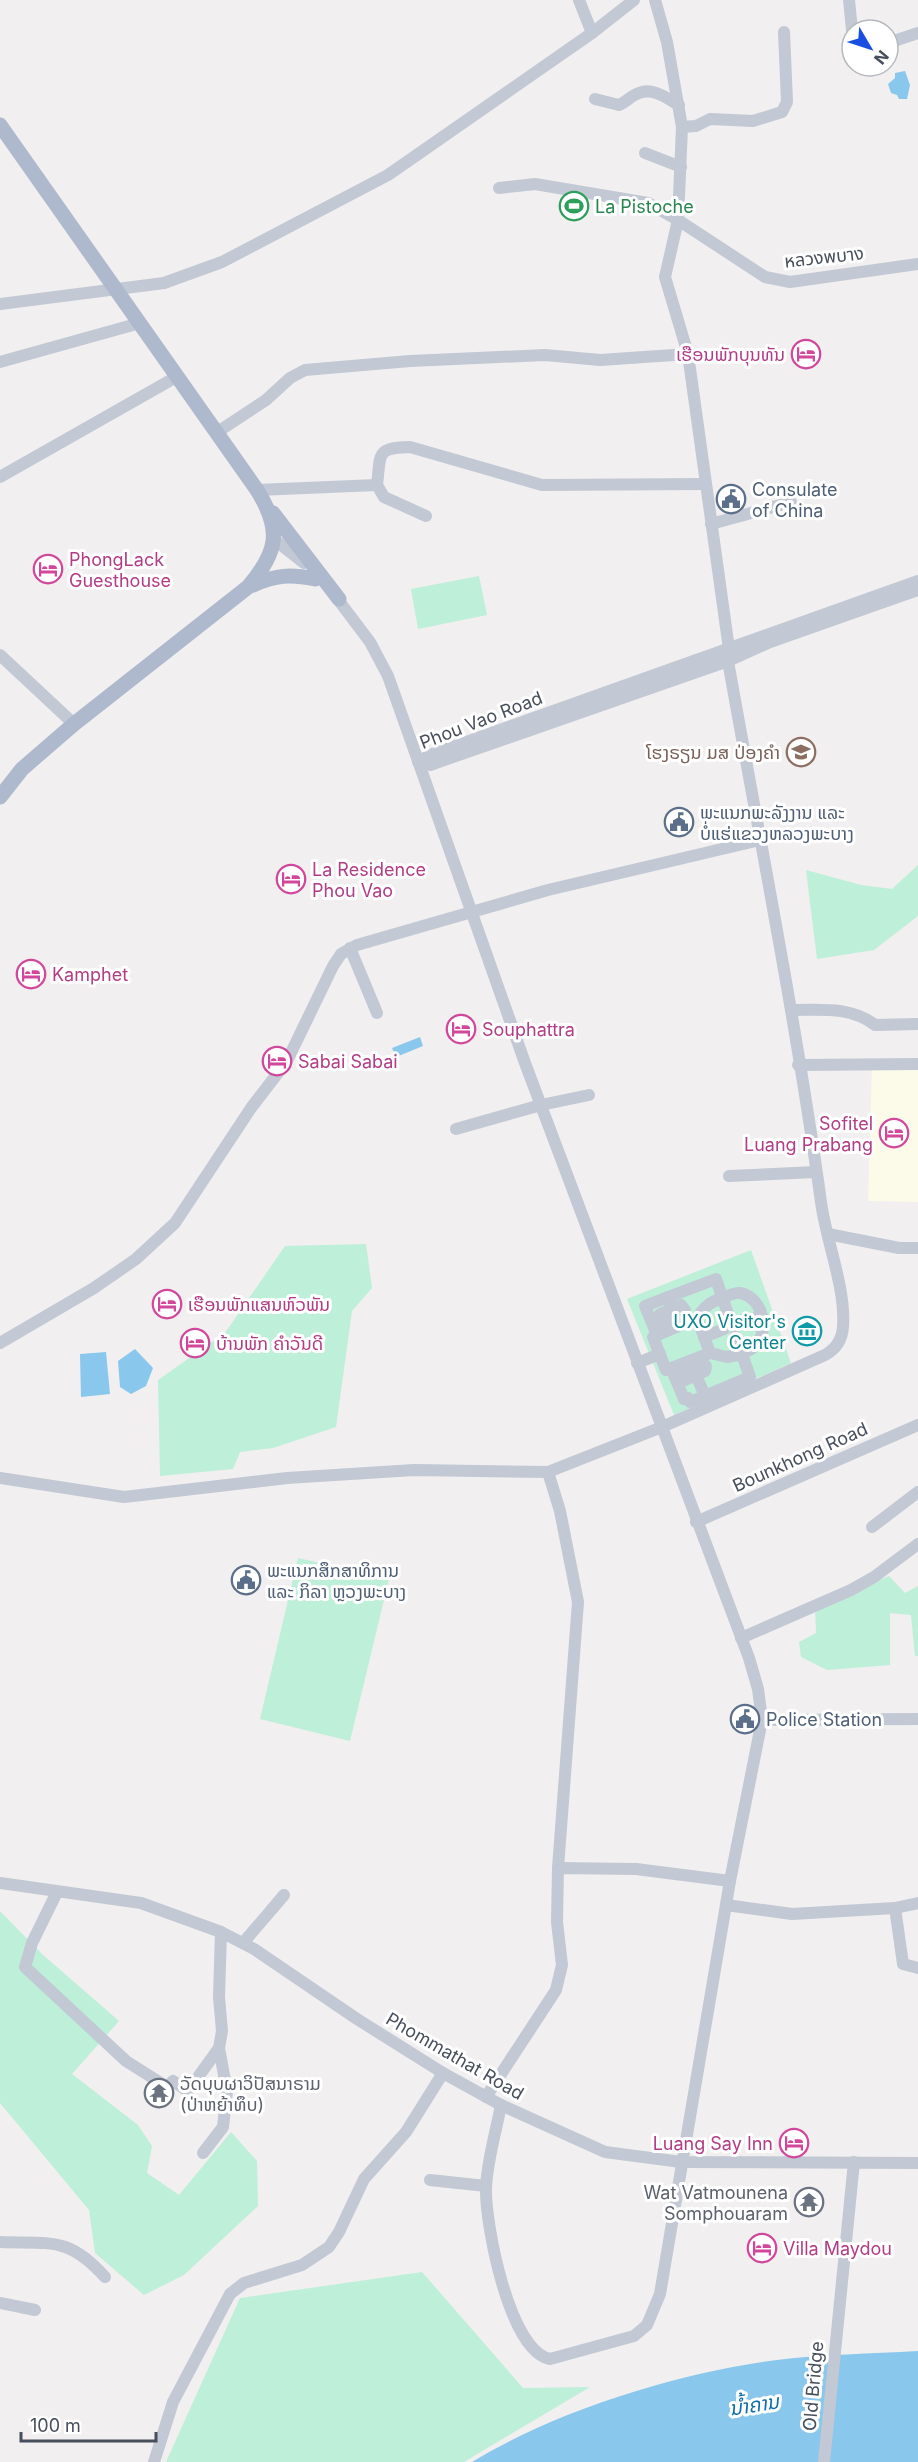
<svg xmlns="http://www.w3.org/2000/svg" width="918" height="2462" font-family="Inter,'Noto Sans Lao','Noto Sans Thai',sans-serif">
<rect width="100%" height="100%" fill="#f1efef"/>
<polygon fill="#fcfae8" points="872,1065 918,1066 918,1202 868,1201"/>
<g fill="#bdefd9">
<polygon points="479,576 487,615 418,629 411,589"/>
<polygon points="918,865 918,916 874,950 817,959 806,870 861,885 892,889"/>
<polygon points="366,1244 372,1288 352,1311 336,1427 273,1448 240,1452 233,1469 160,1476 158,1380 225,1333 285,1246"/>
<polygon points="751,1250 791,1363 674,1415 627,1299"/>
<polygon points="298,1558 389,1579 350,1741 260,1719"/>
<polygon points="889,1576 905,1593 918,1586 918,1656 915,1656 911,1615 890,1613 890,1665 827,1670 801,1657 799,1642 816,1633 815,1607"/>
<polygon points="0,1911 42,1954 119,2021 72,2074 138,2125 152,2146 147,2173 179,2195 231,2132 257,2161 258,2206 184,2275 144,2295 95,2253 89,2210 0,2103"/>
<polygon points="422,2272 523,2388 590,2387 464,2462 166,2462 240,2298"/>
</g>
<g fill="#8ac7ec">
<polygon points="905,71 910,85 907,99 899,99 897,95 891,93 888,84 895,78 895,73"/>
<polygon points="420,1037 423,1046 396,1057 392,1048"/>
<polygon points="135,1349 153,1368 146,1386 131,1394 120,1387 118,1361"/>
<polygon points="106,1352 110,1394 81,1397 80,1354"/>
<path d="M918 2351V2462H472C555 2411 680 2372 777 2360 823 2354 871 2354 918 2351Z"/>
</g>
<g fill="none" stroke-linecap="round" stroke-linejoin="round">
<g stroke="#c2c8d4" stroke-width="12">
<polyline points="579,0 592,33"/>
<polyline points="849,0 852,30"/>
<polyline points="888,43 918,33"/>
<path d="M595 99 619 105C626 102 632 95 639 93 653 87 668 99 679 105"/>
<polyline points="682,127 696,126 710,119 753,121 782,112 787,102 784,32"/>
<polyline points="645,153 681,167"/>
<polyline points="499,188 535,184 648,203 678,220 765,277 790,282 918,264"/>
<polyline points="0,304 164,283 222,262 388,175 592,33 634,0"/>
<polyline points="0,362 140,323"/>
<polyline points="216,433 266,400 290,378 305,370 410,361 545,355 600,360 688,354"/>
<polyline points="0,477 178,376"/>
<path d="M377 485C381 454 375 448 410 447L542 485 705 484"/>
<polyline points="257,490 377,485 384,497 426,516"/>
<polyline points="711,524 791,502"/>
<polyline points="275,540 304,563"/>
<polyline points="918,581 430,755 418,762 430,765 728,661 770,642 918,590"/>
<path d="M333 593 370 642 388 676 525 1063 749 1658 758 1689 762 1720 730 1881 660 2294 647 2325 634 2336 550 2359C509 2351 485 2223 486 2188 487 2161 496 2132 501 2105"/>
<polyline points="0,655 74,724"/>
<polyline points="350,948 377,1013"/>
<path d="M791 1010C821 1010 850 1006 875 1025L918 1024"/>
<polyline points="798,1065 918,1064"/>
<polyline points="456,1129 541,1105 589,1095"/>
<polyline points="729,1176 816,1172"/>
<polyline points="828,1234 899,1248 918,1248"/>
<polyline points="668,1297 716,1279 729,1317"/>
<polyline points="697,1318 653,1337 666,1370 710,1353"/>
<polyline points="740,1323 762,1316"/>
<polyline points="657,1335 645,1306 668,1297 672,1309 681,1305 685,1310 684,1315 663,1323 659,1319 660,1314 672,1309"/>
<polyline points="704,1337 724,1329"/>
<polyline points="0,1343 94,1288 136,1259 175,1223 251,1108 287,1061 333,966 341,954 357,945 548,890 760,840"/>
<polyline points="637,1363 660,1354"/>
<path d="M671 1368 684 1399 688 1398 690 1402 750 1377 742 1354 727 1357 710 1353 697 1318C704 1307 710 1302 722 1298 728 1296 735 1292 740 1293 763 1297 771 1332 754 1347 751 1350 745 1352 742 1354L735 1336"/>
<polyline points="696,1375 705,1371 706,1366 702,1362 681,1371 681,1376 685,1380 696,1375 705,1396"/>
<polyline points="548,1472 560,1511 578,1602 558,1868"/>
<path d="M0 1478 124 1497 287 1478 414 1470 548 1472 662 1427 825 1355C836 1349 842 1340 843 1327 846 1288 826 1241 821 1202 796 1021 760 841 728 661L729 649 688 354 665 277 678 220 682 127 667 42 655 0"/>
<polyline points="696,1522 918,1425"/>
<polyline points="872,1527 918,1492"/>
<polyline points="741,1638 851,1590 874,1577 918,1544"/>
<polyline points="762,1720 918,1719"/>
<polyline points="0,1883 141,1903 221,1932 254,1949 357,2019 443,2073 501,2105 605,2152 681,2162 918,2163"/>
<polyline points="57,1892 32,1943 25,1967 126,2061 167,2087 173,2081 188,2091 219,2048 222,2031 219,1997 221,1932"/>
<polyline points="726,1905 792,1914 895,1908 918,1903"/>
<polyline points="895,1908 903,1964 918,1968"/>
<polyline points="243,1943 284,1895"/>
<polyline points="486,2097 556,1990 562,1965 557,1922 558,1868 636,1869 730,1881"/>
<polyline points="203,2153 223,2127 227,2091 219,2048"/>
<polyline points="430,2180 486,2186"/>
<path d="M0 2242C51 2244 68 2236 105 2277"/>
<polyline points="0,2303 35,2310"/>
<polyline points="154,2462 173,2402 230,2294 244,2283 302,2265 329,2247 339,2232 364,2179 406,2132 443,2073"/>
<polyline points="824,2462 854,2162"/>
</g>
<g stroke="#aeb9ce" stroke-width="15">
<path d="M0 125 257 490C282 530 278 552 248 587L74 724 22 769 0 797"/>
<polyline points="273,513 339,599"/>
<path d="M253 585C276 575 290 574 315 579"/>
</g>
</g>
<defs>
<g id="stadium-ring" transform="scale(1.5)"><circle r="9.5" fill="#fff" stroke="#2e9e5b" stroke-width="1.5"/><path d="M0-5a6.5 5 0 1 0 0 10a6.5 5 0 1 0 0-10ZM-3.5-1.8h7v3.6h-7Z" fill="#2e9e5b"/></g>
<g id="hotel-ring" transform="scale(1.5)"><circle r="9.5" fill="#fff" stroke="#d1479c" stroke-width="1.5"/><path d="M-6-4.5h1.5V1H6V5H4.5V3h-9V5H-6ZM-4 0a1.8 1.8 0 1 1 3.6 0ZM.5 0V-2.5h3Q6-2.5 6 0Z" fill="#d1479c"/></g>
<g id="civic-ring" transform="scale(1.5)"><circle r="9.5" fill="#fff" stroke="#5c6f8a" stroke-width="1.5"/><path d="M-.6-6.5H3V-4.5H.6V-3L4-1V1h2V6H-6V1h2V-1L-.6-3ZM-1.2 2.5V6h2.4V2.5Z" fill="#5c6f8a"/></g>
<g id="school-ring" transform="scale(1.5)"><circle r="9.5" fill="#fff" stroke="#8d6e63" stroke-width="1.5"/><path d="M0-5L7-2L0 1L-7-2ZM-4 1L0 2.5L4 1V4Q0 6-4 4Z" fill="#8d6e63"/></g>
<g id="museum-ring" transform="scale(1.5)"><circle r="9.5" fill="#fff" stroke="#0f9aa8" stroke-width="1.5"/><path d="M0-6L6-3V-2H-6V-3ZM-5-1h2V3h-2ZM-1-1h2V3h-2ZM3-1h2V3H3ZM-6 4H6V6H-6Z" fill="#0f9aa8"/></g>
<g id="temple-ring" transform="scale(1.5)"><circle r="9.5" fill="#fff" stroke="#6b7280" stroke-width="1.5"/><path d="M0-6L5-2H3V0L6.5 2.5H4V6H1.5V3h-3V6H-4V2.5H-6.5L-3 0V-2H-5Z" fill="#6b7280"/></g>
</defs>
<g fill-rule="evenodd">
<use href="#stadium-ring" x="574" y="206"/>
<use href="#hotel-ring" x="806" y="354"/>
<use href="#civic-ring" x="731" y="499"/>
<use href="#hotel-ring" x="48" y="569"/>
<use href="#school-ring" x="801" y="752"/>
<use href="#civic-ring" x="679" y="822"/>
<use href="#hotel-ring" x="291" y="879"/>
<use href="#hotel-ring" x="31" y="974"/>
<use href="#hotel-ring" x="461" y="1029"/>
<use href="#hotel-ring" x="277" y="1061"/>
<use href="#hotel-ring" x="894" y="1133"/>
<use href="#hotel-ring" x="167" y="1304"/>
<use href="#museum-ring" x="807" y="1331"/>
<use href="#hotel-ring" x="195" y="1343"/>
<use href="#civic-ring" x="246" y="1580"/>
<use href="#civic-ring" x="745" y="1719"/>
<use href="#temple-ring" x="159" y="2093"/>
<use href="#hotel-ring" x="794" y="2143"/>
<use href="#temple-ring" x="809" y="2202"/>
<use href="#hotel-ring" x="762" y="2248"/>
</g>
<g text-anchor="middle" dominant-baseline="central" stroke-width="6" stroke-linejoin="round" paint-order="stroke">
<g font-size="18" fill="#27864d" stroke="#fff" text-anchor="start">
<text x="595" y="206">La Pistoche</text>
</g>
<g font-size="18" fill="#474f5c" stroke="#fff">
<text transform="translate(824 257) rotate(-6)">หลวงพบาง</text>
<text transform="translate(481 720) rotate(-21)">Phou Vao Road</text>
<text transform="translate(800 1457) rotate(-24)">Bounkhong Road</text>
<text transform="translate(455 2056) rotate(30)">Phommathat Road</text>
<text transform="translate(813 2386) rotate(-85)">Old Bridge</text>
</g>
<g font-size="18" fill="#b23c85" stroke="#fff" text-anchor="start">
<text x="785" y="354" text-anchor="end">ເຮືອນພັກບຸນທັນ</text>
<text x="69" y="559">PhongLack<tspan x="69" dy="21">Guesthouse</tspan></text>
<text x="312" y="869">La Residence<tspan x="312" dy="21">Phou Vao</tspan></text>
<text x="52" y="974">Kamphet</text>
<text x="482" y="1029">Souphattra</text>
<text x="298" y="1061">Sabai Sabai</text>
<text x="873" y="1123" text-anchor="end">Sofitel<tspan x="873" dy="21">Luang Prabang</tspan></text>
<text x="188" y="1304">ເຮືອນພັກແສນຫົວພັນ</text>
<text x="216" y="1343">ບ້ານພັກ ຄໍາວັນດີ</text>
<text x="773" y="2143" text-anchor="end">Luang Say Inn</text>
<text x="783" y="2248">Villa Maydou</text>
</g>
<g font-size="18" fill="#4e5e75" stroke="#fff" text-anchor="start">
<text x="752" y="489">Consulate<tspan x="752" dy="21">of China</tspan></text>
<text x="700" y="812">ພະແນກພະລັງງານ ແລະ<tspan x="700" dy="21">ບໍ່ແຮ່ແຂວງຫລວງພະບາງ</tspan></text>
<text x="267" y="1570">ພະແນກສຶກສາທິການ<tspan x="267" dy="21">ແລະ ກິລາ ຫຼວງພະບາງ</tspan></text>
<text x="766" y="1719">Police Station</text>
</g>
<g font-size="18" fill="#785e54" stroke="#fff" text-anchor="end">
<text x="780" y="752">ໂຮງຣຽນ ມສ ປ່ອງຄຳ</text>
</g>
<g font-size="18" fill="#0d838f" stroke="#fff" text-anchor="end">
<text x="786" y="1321">UXO Visitor's<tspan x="786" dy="21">Center</tspan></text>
</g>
<g font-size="18" fill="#5b616d" stroke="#fff" text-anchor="start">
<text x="180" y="2083">ວັດບຸບຜາວິປັສນາຣາມ<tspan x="180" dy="21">(ປ່າຫຍ້າທຶບ)</tspan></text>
<text x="788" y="2192" text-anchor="end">Wat Vatmounena<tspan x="788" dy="21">Somphouaram</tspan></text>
</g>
<g font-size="20" font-style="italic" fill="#0c6eab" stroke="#fff">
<text transform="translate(754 2405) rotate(-9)">ນ້ຳຄານ</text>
</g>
</g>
<g transform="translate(870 48) rotate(129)"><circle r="28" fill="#ffffff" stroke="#b5b9be" stroke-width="1.5"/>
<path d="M0-4.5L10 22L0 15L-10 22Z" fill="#184ee2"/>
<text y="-9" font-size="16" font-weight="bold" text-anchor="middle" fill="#474f5c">N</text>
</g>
<path d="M21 2432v9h135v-9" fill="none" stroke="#474f5c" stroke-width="3"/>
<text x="30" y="2432" font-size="18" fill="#474f5c" stroke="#ffffff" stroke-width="4.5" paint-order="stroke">100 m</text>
</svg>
